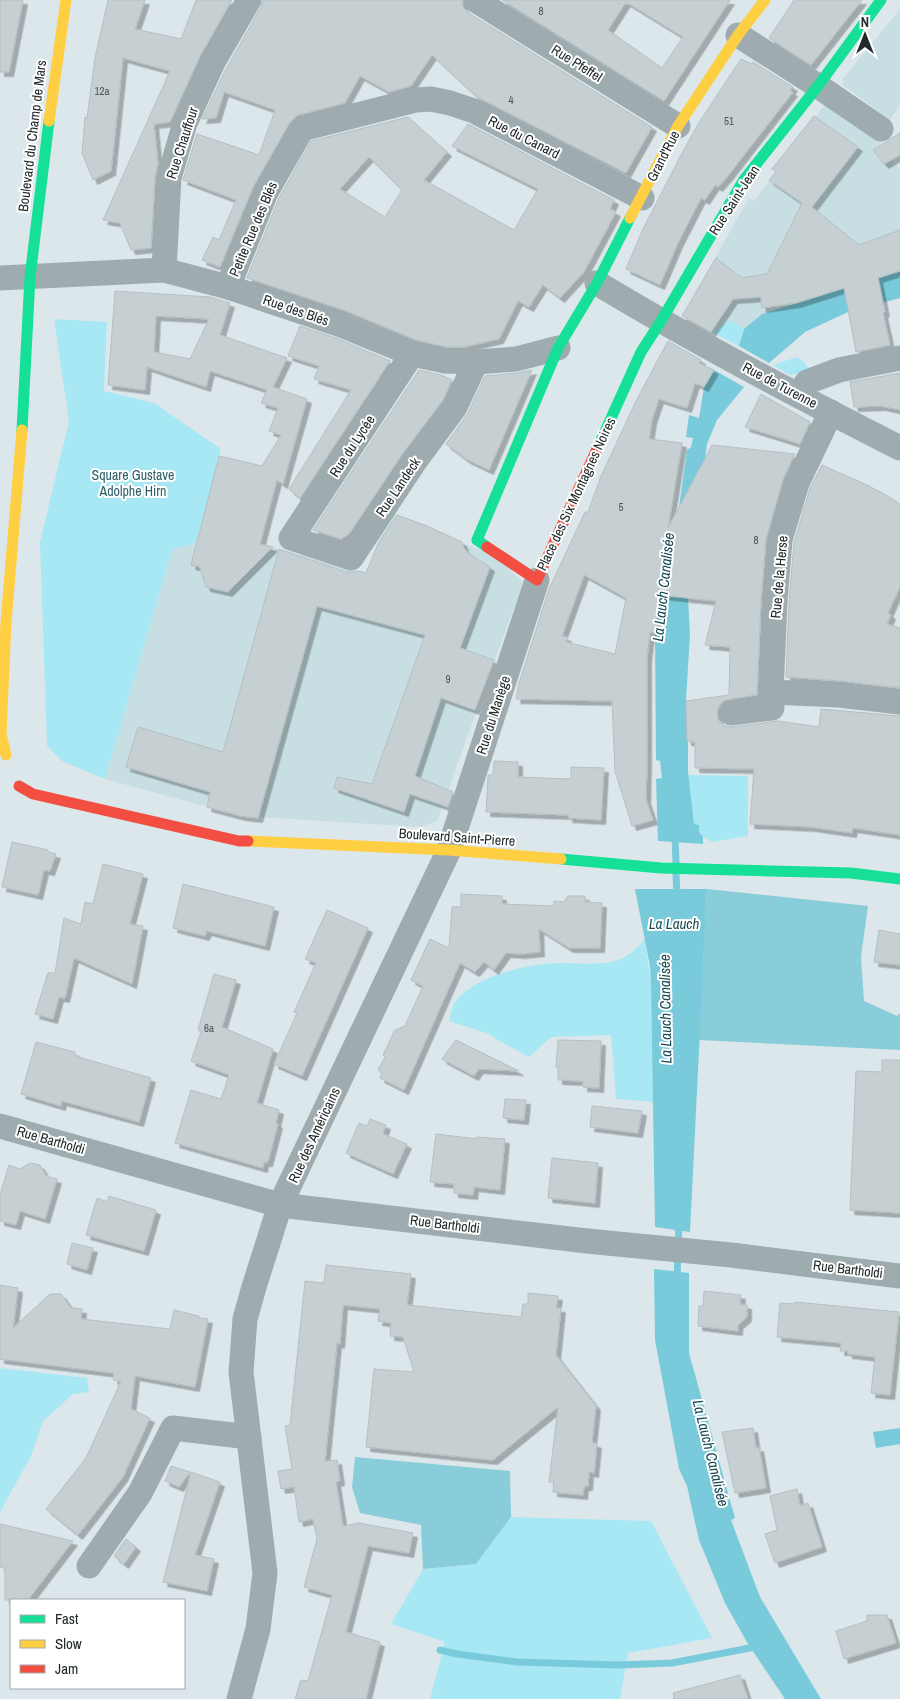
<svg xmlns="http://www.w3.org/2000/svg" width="900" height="1699" font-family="'Archivo Narrow',sans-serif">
<defs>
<filter id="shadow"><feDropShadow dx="4.5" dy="4.5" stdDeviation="0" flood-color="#0004"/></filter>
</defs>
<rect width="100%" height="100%" fill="#dbe7ea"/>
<g fill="#c7dee2">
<polygon points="900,9 900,105 890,120 843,85 843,79"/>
<polygon points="827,102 876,137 900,170 900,271 762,314 744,329 730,321 712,332 682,316 749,198 754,201"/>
<polygon points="221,456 280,470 260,544 366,573 390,512 427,526 427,528 494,556 523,582 437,821 421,827 241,816 105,779 172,550 196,543 219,459"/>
</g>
<g fill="#a8e8f5">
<polygon points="54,319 107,322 104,391 154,403 221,449 196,543 172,550 105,779 62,761 47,746 40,542 69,421"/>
<polygon points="730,320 744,329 739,346 712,332"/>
<path d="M797 357C803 361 808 364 809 372L790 375 773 365Z"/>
<polygon points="688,775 748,776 748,836 712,842 703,836 694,824"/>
<path d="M645 939 651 985 653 1102 616 1099 611 1035 551 1037 529 1057 496 1039 489 1034 449 1021C451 1016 451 1010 453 1006 468 977 527 964 557 963 573 963 596 965 611 962 626 959 636 950 645 939Z"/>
<polygon points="0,1368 87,1378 89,1392 73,1394 43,1421 31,1456 0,1512"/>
<polygon points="511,1517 651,1521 712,1638 628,1653 620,1699 430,1699 445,1642 391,1624 423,1569 476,1564"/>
</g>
<g fill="#89cdda">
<polygon points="707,889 868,906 861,957 864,1001 897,1016 900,1013 900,1050 699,1040"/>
<polygon points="355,1457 510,1471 511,1517 476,1564 423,1569 421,1525 360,1513 352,1487"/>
</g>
<g fill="#79cbdb">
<polygon points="900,271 900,298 848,312 805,332 769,363 739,346 744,329 762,314"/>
<polygon points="714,370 744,387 717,420 707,444 691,563 688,598 690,634 686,700 688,714 688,771 694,824 699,825 699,832 703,836 703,844 658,841 656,779 662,778 660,761 656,760 655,633 664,632 665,621 657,620 657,612 664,610 665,598 662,596 662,564 675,536 687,450 691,447 693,438 686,437 689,415 699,418 704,387"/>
<polygon points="635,889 707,889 690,1232 655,1227 651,985 650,966"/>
<polygon points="654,1269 689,1273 689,1353 735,1518 731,1520 760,1597 821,1699 785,1699 748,1644 725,1603 699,1540 687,1486 679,1469 655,1340"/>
<polygon points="900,1428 900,1444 876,1448 873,1432"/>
</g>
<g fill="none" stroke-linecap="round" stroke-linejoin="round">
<g stroke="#79cbdb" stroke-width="7">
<polyline points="675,834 676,863"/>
<polyline points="676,874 677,898"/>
<polyline points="677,1280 679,1221"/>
<polyline points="440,1650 457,1654 517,1662 619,1665 672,1663 760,1646"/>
</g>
</g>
<g fill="#c6cfd2" stroke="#b6bfc2" fill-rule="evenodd" filter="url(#shadow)">
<polygon points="0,0 23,0 9,72 0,72"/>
<polygon points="108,0 145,0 135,29 181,39 196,0 232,0 200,56 170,122 154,124 158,164 155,177 151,248 131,250 120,223 103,220 170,71 123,58 111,171 93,180 82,153 85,117 87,118 95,58"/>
<polygon points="263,0 461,0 463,7 467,12 652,127 626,173 477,97 432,55 411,86 389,92 360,76 345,103 298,115 290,122 253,187 220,267 202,260 213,237 219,240 236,200 183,180 197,134 259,155 275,110 224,92 216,118 202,119 226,69 261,7"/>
<path d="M502 0H730L664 101ZM626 2 683 37 662 68 608 30Z"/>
<polygon points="794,0 862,0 811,65 769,38"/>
<polygon points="741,59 752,64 753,62 793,87 790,90 793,92 727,177 718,187 715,185 705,200 701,198 678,243 660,285 626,269 642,231 681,155 698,124"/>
<polygon points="814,116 858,147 812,207 859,245 900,230 900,271 878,278 885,312 883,313 890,345 856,352 844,288 796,303 762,308 761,297 733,299 711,332 682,316 716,258 742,278 767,274 802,203 769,180 776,172 772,169"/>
<path d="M408 117 447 152 424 180 514 230 538 189 452 146 468 124 614 200 610 209 616 212 584 272 560 298 543 285 529 307 518 301 499 339 464 347H447L416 340 346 311 247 278 279 198 311 141ZM369 157 402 190 385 217 340 189Z"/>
<polygon points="900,133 900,155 884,164 873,150"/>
<path d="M115 291 210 297 230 303 220 335 287 358 273 387 307 399 283 484 277 480 260 544 273 547 228 592 206 587 200 567 191 565 219 456 262 466 281 435 269 431 278 408 261 403 267 390 210 371 206 387 147 367 145 390 108 385ZM156 316 209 319 190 359 154 352Z"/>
<polygon points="300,326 336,338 390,361 300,498 289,489 351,390 314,379 319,366 288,356"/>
<path d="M668 341 701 360 699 363 714 370 704 387 695 383 687 408 659 399 652 420 649 439 682 443 668 528 712 445 795 454 783 479 766 539 761 600 757 695 729 699 723 701 718 708 717 715 719 721 725 726 732 727 778 721 819 727 821 709 900 716V835L853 828 852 833 811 827 750 824 754 769 695 768V742L687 741 686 701 729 695 730 647 705 645 716 601 659 595 655 633 650 632 647 658V766L646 799 653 820 632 826 615 771 612 701 516 699 519 683 549 589 585 512H588L601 476 637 399ZM584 575 626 598 615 654 566 642 567 637 562 636Z"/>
<polygon points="419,370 441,375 452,380 443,400 403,453 349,534 341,539 313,530"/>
<polygon points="532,370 489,470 466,459 446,444 468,413 485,376 517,373"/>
<polygon points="900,373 900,410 881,406 854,407 850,382"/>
<polygon points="761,394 810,422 800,444 745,427"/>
<polygon points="822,465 867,485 886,495 900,504 900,587 888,613 891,615 887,624 900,628 900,688 841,681 786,677 789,602 794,543 810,488"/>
<polygon points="397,515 427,526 462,542 464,548 468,553 490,567 460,648 494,660 475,710 441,698 415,776 453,792 448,807 410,794 404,812 334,788 337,777 372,784 425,635 317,606 258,818 241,816 207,807 210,792 126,767 138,727 223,752 279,549 346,572 352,572 358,571 366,573 378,544"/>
<polygon points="494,761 518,762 518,777 571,779 571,767 604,768 601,820 568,818 569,815 486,812 488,777 488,775 493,775"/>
<polygon points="12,842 48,850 48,852 56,854 50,871 44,870 38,895 2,887"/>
<polygon points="103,864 143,874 130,924 143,926 132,984 74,958 65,998 59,997 53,1019 35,1014 48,973 55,973 64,918 81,924 85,902 93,904"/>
<polygon points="183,884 274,907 265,946 207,931 205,936 173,928"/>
<polygon points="461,894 502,896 502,904 554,906 554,901 564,902 568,896 585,896 585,902 602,903 600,948 569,948 539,929 540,952 521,954 506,953 494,970 484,962 475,972 460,963 404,1090 380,1078 382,1073 378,1070 385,1057 383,1055 395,1030 405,1026 423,986 411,980 430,939 449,948 452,907 461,907"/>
<polygon points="327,910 368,928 302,1076 274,1064 297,1013 294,1012 316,963 305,959"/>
<polygon points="879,930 900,934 900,965 874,962"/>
<polygon points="214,974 236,980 222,1027 273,1049 257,1103 279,1110 276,1123 278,1124 268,1162 264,1162 263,1168 175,1143 191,1090 221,1099 229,1075 191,1061 201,1032 198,1030"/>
<polygon points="456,1040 519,1071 479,1069 474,1076 442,1059"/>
<polygon points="558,1040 601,1041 599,1088 583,1087 583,1081 558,1080 558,1067 556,1067"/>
<polygon points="36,1042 75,1052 75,1056 151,1078 139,1122 62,1101 61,1106 21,1094"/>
<polygon points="882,1060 900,1060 900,1213 850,1210 856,1071 882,1072"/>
<polygon points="505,1099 526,1100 524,1120 503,1118"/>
<polygon points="592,1106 642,1111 638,1133 590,1127"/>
<polygon points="370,1119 386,1125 383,1134 407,1144 393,1174 346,1153 359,1123 367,1126"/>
<polygon points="436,1134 477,1139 477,1137 505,1139 500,1190 474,1187 473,1195 454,1193 454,1184 430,1182"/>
<polygon points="552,1158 598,1163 595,1203 548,1198"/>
<polygon points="30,1163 40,1165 46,1176 57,1179 45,1219 20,1211 16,1225 0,1221 0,1195 9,1165 20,1169"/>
<polygon points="109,1196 156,1210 144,1251 86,1235 97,1198 107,1202"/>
<polygon points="72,1243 93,1248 87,1270 67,1264"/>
<polygon points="326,1265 411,1274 407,1305 521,1317 523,1304 528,1304 528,1293 558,1296 556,1308 561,1308 556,1355 596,1406 592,1442 597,1444 594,1473 589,1472 588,1486 584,1486 583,1495 553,1492 554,1482 549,1482 558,1407 493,1460 366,1447 374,1369 414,1372 403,1337 390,1336 391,1323 378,1321 380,1309 343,1305 340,1344 337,1343 325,1461 337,1460 340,1481 336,1482 343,1526 359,1523 413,1533 409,1553 368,1546 346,1632 380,1642 366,1699 295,1699 301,1680 308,1681 332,1595 304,1587 317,1539 313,1519 299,1522 294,1487 281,1489 278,1471 292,1469 285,1426 290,1425 305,1281 324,1283"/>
<polygon points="0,1285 18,1288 13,1328 50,1294 61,1294 71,1308 82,1309 81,1319 170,1329 174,1310 199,1316 199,1318 208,1319 195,1387 135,1376 131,1409 150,1418 123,1477 78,1535 46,1509 86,1458 121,1381 113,1380 114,1373 0,1359 0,1339 2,1338 0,1338"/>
<polygon points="704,1291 741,1295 740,1304 747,1305 747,1317 738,1325 738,1331 698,1326 699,1306 703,1306"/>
<polygon points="795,1302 899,1312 890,1395 871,1393 875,1357 848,1354 848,1351 840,1351 841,1343 777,1337 780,1303 794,1304"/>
<polygon points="753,1428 756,1448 759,1447 766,1488 735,1493 722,1432"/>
<polygon points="171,1466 190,1472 179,1487 165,1481"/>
<polygon points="191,1472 220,1482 195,1555 214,1559 207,1591 163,1582"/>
<polygon points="797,1489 800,1506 808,1503 822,1547 775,1563 765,1534 777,1530 770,1496"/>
<polygon points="0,1524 73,1541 28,1600 5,1600 5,1568 0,1567"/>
<polygon points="126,1539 136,1547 124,1564 114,1556"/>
<polygon points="867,1615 887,1615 896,1643 844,1659 836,1631 867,1621"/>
<polygon points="740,1675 748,1699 674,1699 673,1693"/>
</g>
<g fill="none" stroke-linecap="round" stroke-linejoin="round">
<g stroke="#9facaf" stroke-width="25">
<polyline points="475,0 678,126"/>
<polyline points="738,35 818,86 881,129"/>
<polyline points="164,270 169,178 185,123 213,62 249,0"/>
<polyline points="0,278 164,270 228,287 341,325 412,354 445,361 476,362 516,359 558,348"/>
<path d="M597 283C695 342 797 396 900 448"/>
<polyline points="228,287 266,192 302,129 416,100 431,99 450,103 474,111 642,198"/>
<polyline points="412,354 291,538 351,558 415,461 455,407 476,362"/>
<polyline points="798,395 807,382 839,370 900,358"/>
<polyline points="831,412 797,483 780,540 775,601 771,692 839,695 900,702"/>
<polyline points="731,713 772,708 771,692"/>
<polyline points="0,1126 280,1205 587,1241 731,1255 900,1276"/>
<polyline points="89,1566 140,1493 173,1428 249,1437"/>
<polyline points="239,1699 258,1629 265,1573 241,1372 245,1319 254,1287 280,1205 449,850 537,580"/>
</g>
<g stroke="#16e098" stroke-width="11">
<polyline points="22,430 30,277 49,121"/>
<polyline points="597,449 641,352 661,321 743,181 818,86 881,0"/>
<polyline points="487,547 477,540 558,348 597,283 630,218"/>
<polyline points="561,859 661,868 851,873 900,879"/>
</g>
<g stroke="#ffcf43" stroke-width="11">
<polyline points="49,121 66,0"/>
<polyline points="630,218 678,126 738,35 765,0"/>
<polyline points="6,755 1,734 6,622 22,430"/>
<polyline points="248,841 449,850 561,859"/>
</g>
<g stroke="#f24e42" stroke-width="11">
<polyline points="487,547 537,580 597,449"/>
<polyline points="19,786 33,794 239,841 248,841"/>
</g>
</g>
<g text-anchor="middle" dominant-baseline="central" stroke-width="4" stroke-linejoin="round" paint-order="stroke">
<g font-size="11" fill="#4b5356">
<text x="541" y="11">8</text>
<text x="102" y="91">12a</text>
<text x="511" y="100">4</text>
<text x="729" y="121">51</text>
<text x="621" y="507">5</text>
<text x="756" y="540">8</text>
<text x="448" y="679">9</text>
<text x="209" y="1028">6a</text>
</g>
<g font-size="14" fill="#222a2c" stroke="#fff">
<text transform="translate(577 63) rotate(32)">Rue Pfeffel</text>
<text transform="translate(32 136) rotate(-83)">Boulevard du Champ de Mars</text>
<text transform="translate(524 137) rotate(27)">Rue du Canard</text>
<text transform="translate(182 143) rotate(-72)">Rue Chauffour</text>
<text transform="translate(663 156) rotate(-63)">Grand'Rue</text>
<text transform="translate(734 200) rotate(-57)">Rue Saint-Jean</text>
<text transform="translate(253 229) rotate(-67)">Petite Rue des Blés</text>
<text transform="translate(296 310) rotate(19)">Rue des Blés</text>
<text transform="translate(780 385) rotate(28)">Rue de Turenne</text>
<text transform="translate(352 446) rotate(-57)">Rue du Lycée</text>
<text transform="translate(398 487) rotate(-56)">Rue Landeck</text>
<text transform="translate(576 494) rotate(-65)">Place des Six Montagnes Noires</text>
<text transform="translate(779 577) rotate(-85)">Rue de la Herse</text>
<text transform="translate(493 715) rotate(-72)">Rue du Manège</text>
<text transform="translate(457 837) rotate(4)">Boulevard Saint-Pierre</text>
<text transform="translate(314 1135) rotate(-65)">Rue des Américains</text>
<text transform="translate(51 1140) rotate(16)">Rue Bartholdi</text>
<text transform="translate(445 1224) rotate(7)">Rue Bartholdi</text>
<text transform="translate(848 1269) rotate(7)">Rue Bartholdi</text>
</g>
<g font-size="14" fill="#2f5f68" stroke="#fff">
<text x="133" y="475">Square Gustave<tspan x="133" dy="16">Adolphe Hirn</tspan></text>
</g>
<g font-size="15" font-style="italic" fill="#184a53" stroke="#fff">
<text transform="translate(663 587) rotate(-84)">La Lauch Canalisée</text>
<text x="674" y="923">La Lauch</text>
<text transform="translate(665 1009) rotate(-91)">La Lauch Canalisée</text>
<text transform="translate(711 1453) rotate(76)">La Lauch Canalisée</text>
</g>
</g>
<rect x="10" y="1599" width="175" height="90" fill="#ffffff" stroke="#a7aaab"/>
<rect x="20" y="1615" width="25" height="8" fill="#16e098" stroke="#a7aaab"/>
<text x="55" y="1624" font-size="15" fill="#222a2c">Fast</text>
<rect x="20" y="1640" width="25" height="8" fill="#ffcf43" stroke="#a7aaab"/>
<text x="55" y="1649" font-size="15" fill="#222a2c">Slow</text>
<rect x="20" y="1665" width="25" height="8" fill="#f24e42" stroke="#a7aaab"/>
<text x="55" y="1674" font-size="15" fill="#222a2c">Jam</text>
<g transform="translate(865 35)" stroke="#ffffff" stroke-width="4" paint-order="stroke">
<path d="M0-4L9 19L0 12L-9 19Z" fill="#222a2c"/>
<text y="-8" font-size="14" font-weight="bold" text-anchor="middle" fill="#222a2c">N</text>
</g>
</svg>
